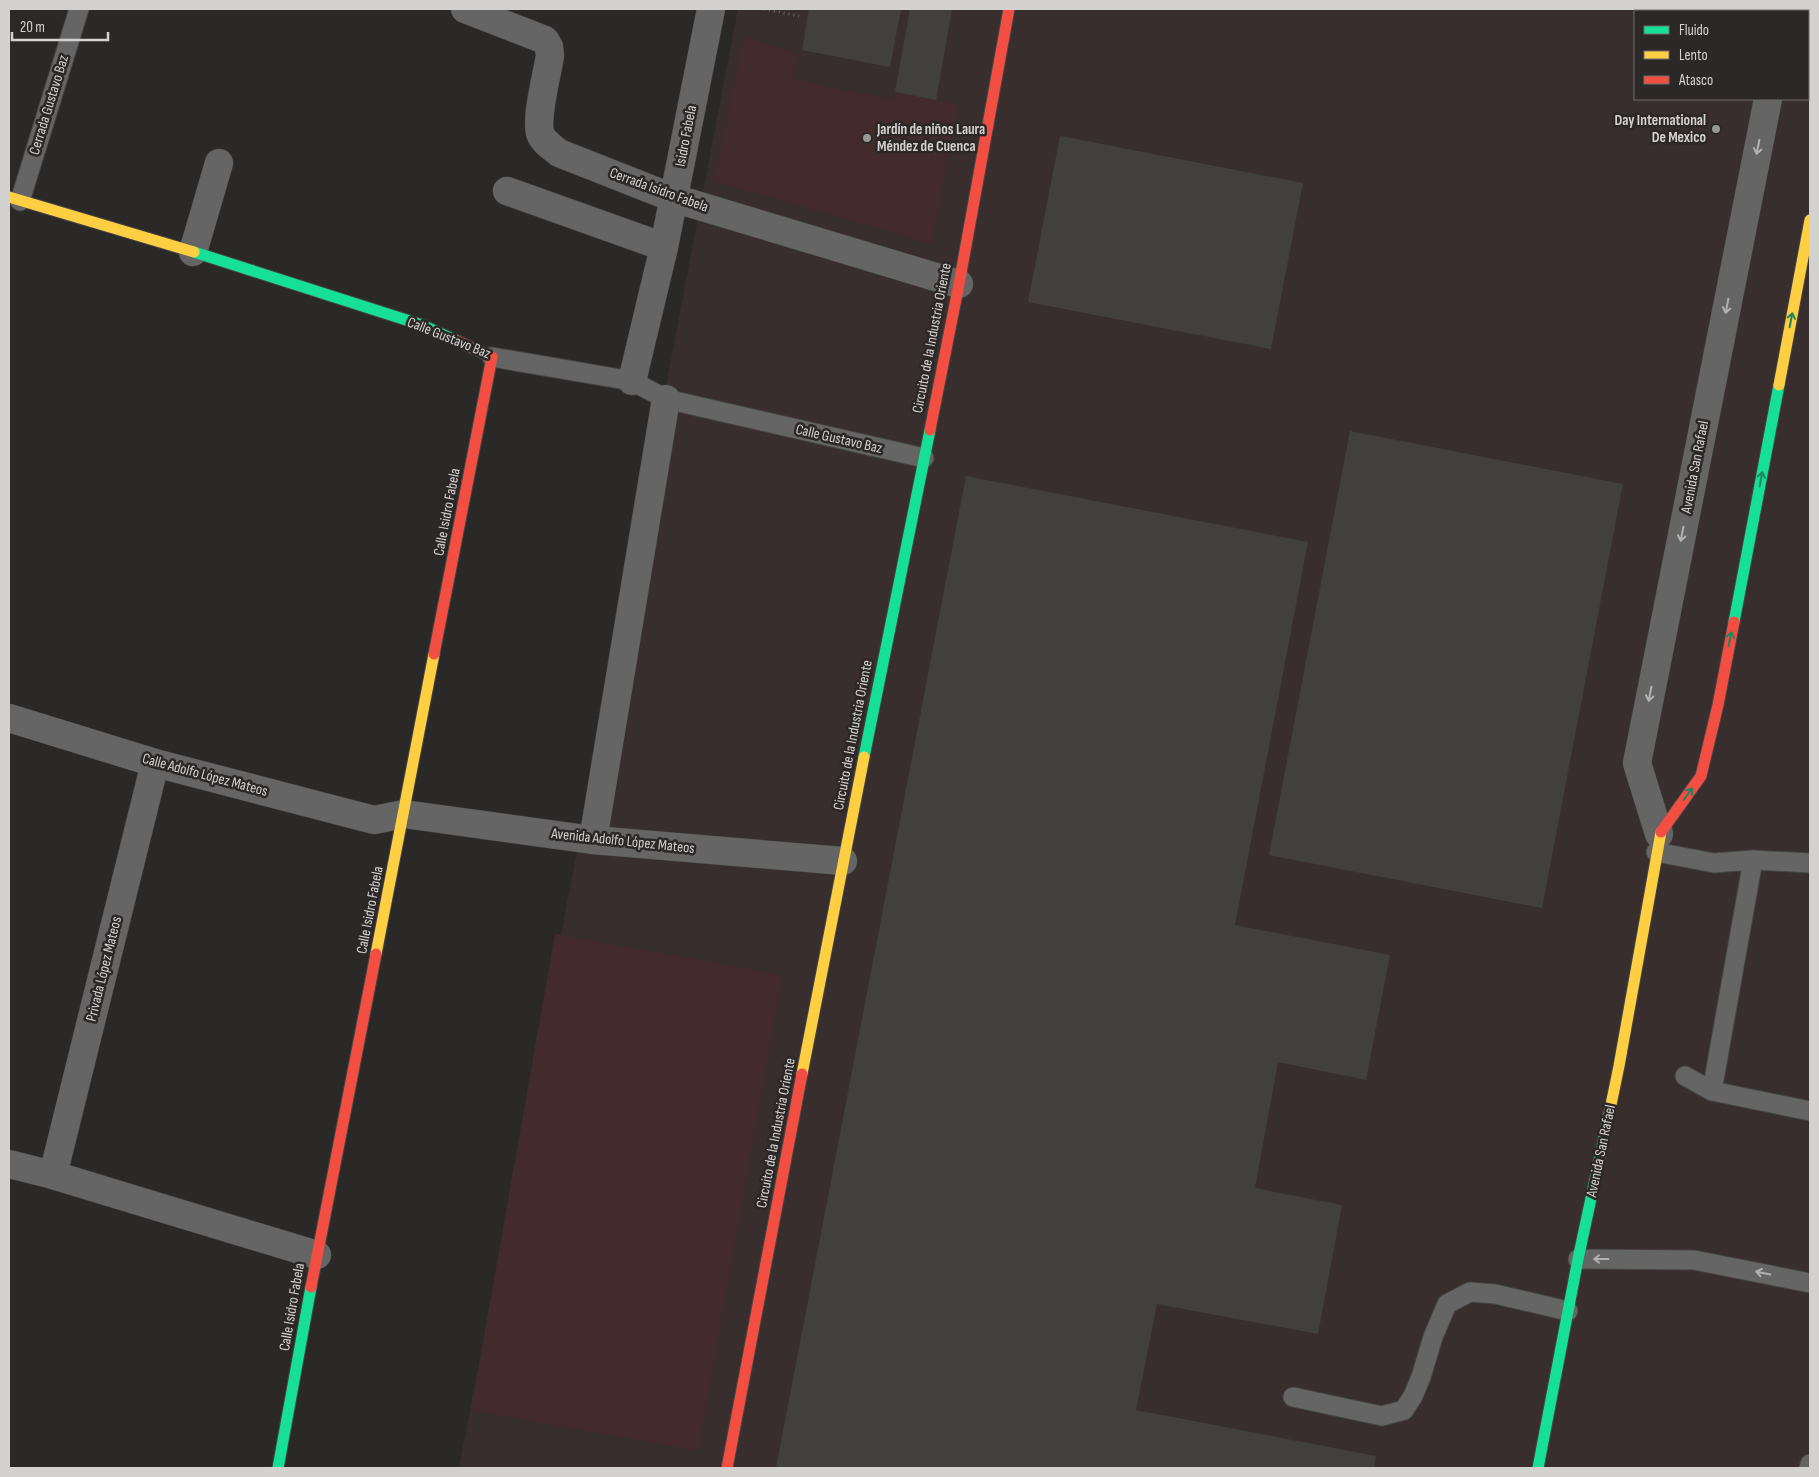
<svg xmlns="http://www.w3.org/2000/svg" width="1819" height="1477" font-family="'Sofia Sans Condensed',sans-serif">
<rect width="100%" height="100%" fill="#2b2928"/>
<path fill="#382e2e" fill-rule="evenodd" d="M738 9H1810V1468H459ZM1635 11H1808V99H1635Z"/>
<g fill="#432b2b">
<polygon points="744,37 798,54 792,79 894,100 895,92 958,105 931,244 714,181"/>
<polygon points="555,934 782,975 698,1451 471,1410"/>
</g>
<g fill="#41403f">
<polygon points="809,9 901,9 890,67 802,50"/>
<polygon points="910,9 952,9 936,100 895,92"/>
<polygon points="1060,136 1303,183 1271,349 1028,302"/>
<polygon points="1350,431 1623,484 1542,908 1269,855"/>
<polygon points="966,476 1308,542 1235,925 1390,955 1366,1080 1278,1062 1255,1188 1342,1205 1318,1334 1157,1304 1136,1410 1376,1456 1374,1468 776,1468"/>
</g>
<g fill="none" stroke-linecap="round" stroke-linejoin="round">
<g stroke="#454444" stroke-width="21">
<g id="lane">
<polyline points="20,201 79,9"/>
<polyline points="492,357 632,381 666,399 924,458"/>
<polyline points="1656,852 1714,863 1753,860"/>
<polyline points="1685,1076 1712,1091 1810,1111"/>
<polyline points="1712,1091 1753,860 1810,863"/>
<polyline points="1578,1259 1694,1260 1810,1283"/>
<polyline points="1293,1397 1382,1416 1404,1410 1413,1396 1421,1377 1433,1337 1447,1304 1470,1292 1495,1294 1568,1311"/>
<polyline points="1809,1468 1810,1464"/>
</g>
</g>
<g stroke="#454444" stroke-width="29">
<g id="street">
<path d="M465 9 545 40 549 47 550 56C547 74 536 116 540 133 543 142 552 147 559 153L673 198 959 284"/>
<polyline points="1785,11 1785,9"/>
<polyline points="507,191 664,247"/>
<polyline points="193,252 219,163"/>
<polyline points="632,381 664,247 711,9"/>
<polyline points="9,718 155,763 374,820 404,814 593,840 843,861"/>
<polyline points="1659,834 1637,763 1768,99"/>
<polyline points="593,840 666,399"/>
<polyline points="9,1164 53,1175 317,1255"/>
<polyline points="53,1175 155,763"/>
</g>
</g>
<g stroke="#454444" stroke-width="13">
<g id="fast">
<polyline points="194,252 422,325 457,341"/>
<polyline points="1734,622 1779,385"/>
<polyline points="864,757 930,430"/>
<polyline points="278,1468 311,1287"/>
<polyline points="1538,1468 1578,1259 1607,1124"/>
</g>
</g>
<g stroke="#454444" stroke-width="13">
<g id="slow">
<polyline points="9,197 194,252"/>
<polyline points="1779,385 1810,220"/>
<polyline points="376,954 434,654"/>
<polyline points="802,1074 864,757"/>
<polyline points="1607,1124 1619,1066 1661,832"/>
</g>
</g>
<g stroke="#454444" stroke-width="13">
<g id="jam">
<polyline points="930,430 959,284 1009,9"/>
<polyline points="434,654 492,357 457,341"/>
<polyline points="1661,832 1701,776 1718,705 1734,622"/>
<polyline points="311,1287 376,954"/>
<polyline points="727,1468 802,1074"/>
</g>
</g>
<polyline stroke="#686766" stroke-width="3" stroke-dasharray="1 4" stroke-linecap="butt" points="764,9 799,16"/>
<use href="#lane" stroke="#666565" stroke-width="19"/>
<use href="#street" stroke="#666565" stroke-width="28"/>
<use href="#fast" stroke="#16e098" stroke-width="11"/>
<use href="#slow" stroke="#ffcf43" stroke-width="11"/>
<use href="#jam" stroke="#f24e42" stroke-width="11"/>
</g>
<defs><path id="oneway-shaft" d="M-6 0H5M1.5-3L5.5 0L1.5 3" fill="none" stroke-width="1.6" stroke-linecap="round" stroke-linejoin="round" transform="scale(1.25)"/></defs>
<g stroke="#b3b1b1">
<use href="#oneway-shaft" transform="translate(1758 147) rotate(101)"/>
<use href="#oneway-shaft" transform="translate(1727 306) rotate(101)"/>
<use href="#oneway-shaft" transform="translate(1682 534) rotate(101)"/>
<use href="#oneway-shaft" transform="translate(1650 694) rotate(101)"/>
<use href="#oneway-shaft" transform="translate(1601 1259) rotate(180)"/>
<use href="#oneway-shaft" transform="translate(1763 1273) rotate(-169)"/>
</g>
<g stroke="#218460">
<use href="#oneway-shaft" transform="translate(1791 320) rotate(-79)"/>
<use href="#oneway-shaft" transform="translate(1761 479) rotate(-79)"/>
<use href="#oneway-shaft" transform="translate(1730 639) rotate(-79)"/>
<use href="#oneway-shaft" transform="translate(1688 794) rotate(-54)"/>
</g>
<g fill="#999696" stroke="#2c2827" stroke-width="2">
<circle cx="1716" cy="129" r="5"/>
<circle cx="867" cy="138" r="5"/>
</g>
<g text-anchor="middle" dominant-baseline="central" stroke-width="5" stroke-linejoin="round" paint-order="stroke">
<g font-size="15" fill="#d4d1d1" stroke="#2c2827">
<text transform="translate(49 105) rotate(-73)">Cerrada Gustavo Baz</text>
<text transform="translate(686 136) rotate(-79)">Isidro Fabela</text>
<text transform="translate(659 190) rotate(20)">Cerrada Isidro Fabela</text>
<text transform="translate(449 338) rotate(22)">Calle Gustavo Baz</text>
<text transform="translate(932 338) rotate(-79)">Circuito de la Industria Oriente</text>
<text transform="translate(839 439) rotate(13)">Calle Gustavo Baz</text>
<text transform="translate(1695 467) rotate(-79)">Avenida San Rafael</text>
<text transform="translate(447 512) rotate(-79)">Calle Isidro Fabela</text>
<text transform="translate(853 735) rotate(-79)">Circuito de la Industria Oriente</text>
<text transform="translate(205 775) rotate(15)">Calle Adolfo López Mateos</text>
<text transform="translate(623 841) rotate(6)">Avenida Adolfo López Mateos</text>
<text transform="translate(370 910) rotate(-79)">Calle Isidro Fabela</text>
<text transform="translate(104 969) rotate(-76)">Privada López Mateos</text>
<text transform="translate(776 1133) rotate(-79)">Circuito de la Industria Oriente</text>
<text transform="translate(1601 1151) rotate(-78)">Avenida San Rafael</text>
<text transform="translate(292 1307) rotate(-80)">Calle Isidro Fabela</text>
</g>
<g font-size="15" font-weight="bold" fill="#d4d1d1" stroke="#2c2827" text-anchor="end">
<text x="1706" y="120">Day International<tspan x="1706" dy="17">De Mexico</tspan></text>
<text x="877" y="129" text-anchor="start">Jardín de niños Laura<tspan x="877" dy="17">Méndez de Cuenca</tspan></text>
</g>
</g>
<rect width="1819" height="1477" fill="none" stroke="#d4d1d1" stroke-width="20"/>
<rect x="1634" y="10" width="175" height="90" fill="#2c2827" stroke="#6f6c6b"/>
<rect x="1644" y="26" width="25" height="8" fill="#16e098" stroke="#6f6c6b"/>
<text x="1679" y="35" font-size="15" fill="#d4d1d1">Fluido</text>
<rect x="1644" y="51" width="25" height="8" fill="#ffcf43" stroke="#6f6c6b"/>
<text x="1679" y="60" font-size="15" fill="#d4d1d1">Lento</text>
<rect x="1644" y="76" width="25" height="8" fill="#f24e42" stroke="#6f6c6b"/>
<text x="1679" y="85" font-size="15" fill="#d4d1d1">Atasco</text>
<path d="M12 32v8h96v-8" fill="none" stroke="#d4d1d1" stroke-width="2.5"/>
<text x="20" y="32" font-size="15" fill="#d4d1d1" stroke="#2c2827" stroke-width="4" paint-order="stroke">20 m</text>
</svg>
